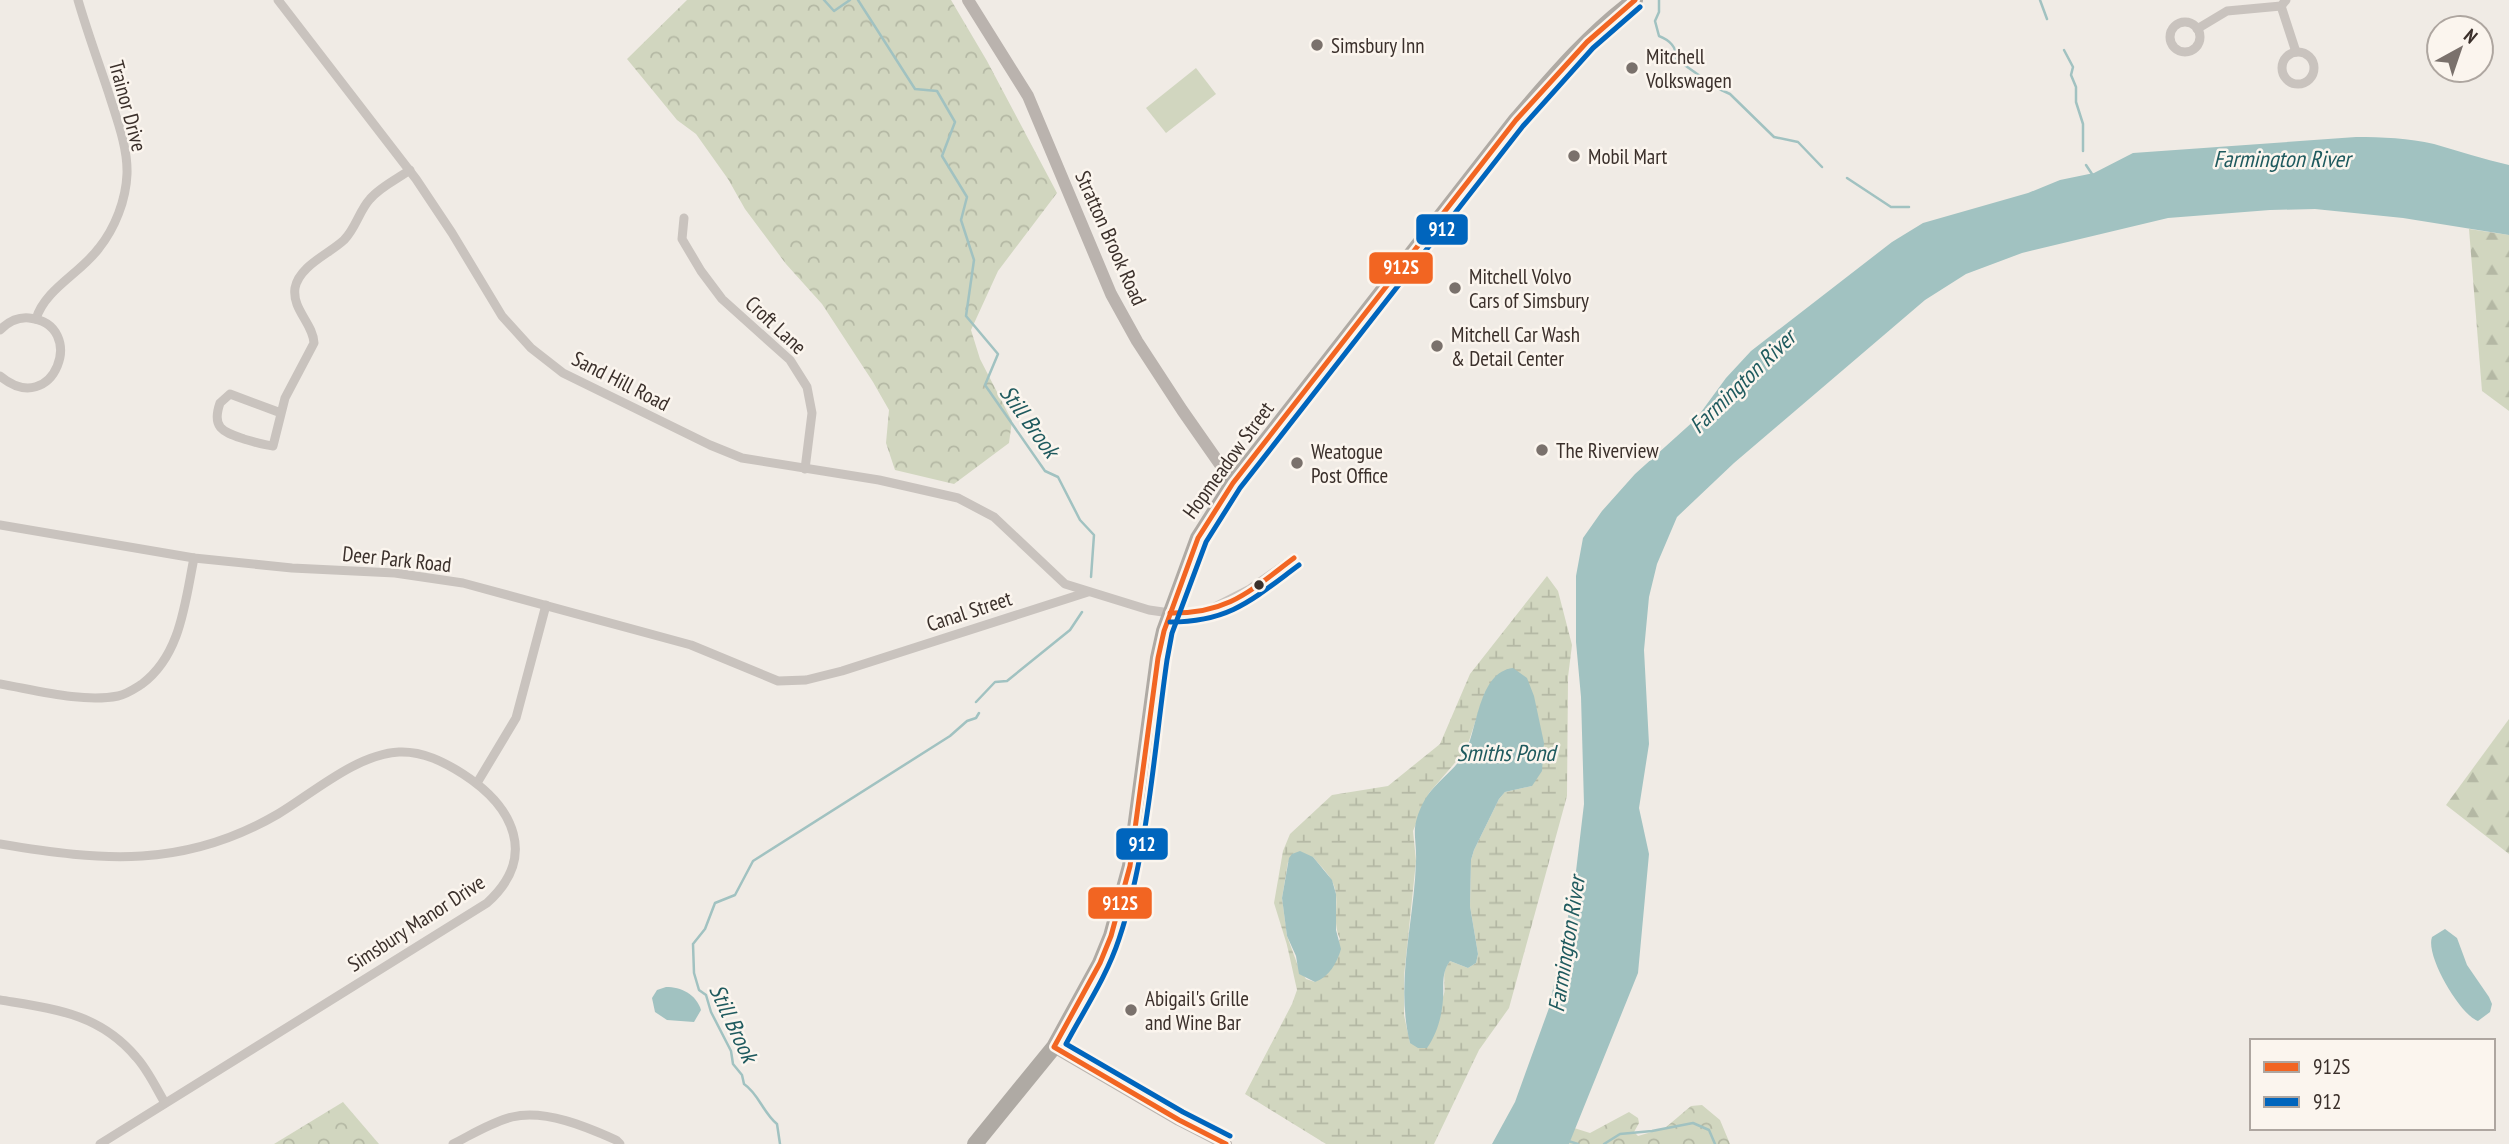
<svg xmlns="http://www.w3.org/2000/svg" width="2509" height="1144" font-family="'PT Sans Narrow',sans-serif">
<defs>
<pattern id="forest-firs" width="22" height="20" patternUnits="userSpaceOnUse" patternTransform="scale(1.75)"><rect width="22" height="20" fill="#d1d6bf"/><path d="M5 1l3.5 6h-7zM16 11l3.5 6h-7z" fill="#b4b8a4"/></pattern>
<pattern id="wetland-marsh" width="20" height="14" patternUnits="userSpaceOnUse" patternTransform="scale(1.75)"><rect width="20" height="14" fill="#d1d6bf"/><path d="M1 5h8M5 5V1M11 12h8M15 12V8" fill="none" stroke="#b4b8a4"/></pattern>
<pattern id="park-crowns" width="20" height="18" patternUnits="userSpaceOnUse" patternTransform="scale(1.75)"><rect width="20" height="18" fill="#d1d6bf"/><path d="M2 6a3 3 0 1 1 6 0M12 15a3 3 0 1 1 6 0" fill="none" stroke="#b4b8a4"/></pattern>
</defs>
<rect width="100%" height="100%" fill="#f0ebe5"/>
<g fill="url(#forest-firs)">
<polygon points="2469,229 2509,235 2509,411 2482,391"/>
<polygon points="2509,719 2509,854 2446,805"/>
</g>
<path fill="url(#wetland-marsh)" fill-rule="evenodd" d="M1547 576 1558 591 1572 645 1568 677 1567 796 1509 1008 1479 1050 1434 1144H1326L1245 1094 1292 1004 1297 990 1287 945 1274 903 1283 851 1290 834 1332 795 1388 786 1440 744 1470 674ZM1485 692 1532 786 1505 792 1499 799 1474 850 1471 860 1470 906 1478 954 1476 963 1468 968 1450 961C1439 975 1448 984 1443 997 1438 1009 1418 1032 1410 1043L1404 1015V976L1416 861 1413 831 1429 793 1466 750ZM1313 857C1321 867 1332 876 1335 889 1339 906 1332 923 1340 939L1315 982 1306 979 1298 966 1287 936 1282 898 1288 862Z"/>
<g fill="url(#park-crowns)">
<polygon points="687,0 951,0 987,61 1057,193 998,271 971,330 980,359 1012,421 1009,443 954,484 895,470 886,443 889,410 873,382 822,304 786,264 745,209 728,179 696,134 677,120 627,59"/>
<polygon points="343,1102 379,1144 274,1144"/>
<polygon points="1702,1105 1720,1120 1730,1144 1569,1144 1574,1128 1590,1133 1629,1112 1638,1118 1639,1123 1634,1132 1638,1136 1665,1128 1691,1106"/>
</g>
<polygon fill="#d1d6bf" points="1196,68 1216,94 1166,133 1146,108"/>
<g fill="#a1c2c1">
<path d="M2356 137C2382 137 2409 138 2434 144 2459 151 2483 159 2509 165V235L2403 218 2315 209 2270 210 2168 218 2022 253 1966 274 1925 300 1734 463 1677 517 1657 564 1649 597 1644 650 1649 744 1639 808 1649 854 1638 973 1569 1144H1492L1515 1102 1549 1008 1574 888 1584 804 1581 697 1576 642V576L1583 538 1602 511 1635 474 1696 419 1726 378 1751 351 1892 242 1923 223 2028 193 2060 180 2094 173 2133 153Z"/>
<path d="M1513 668 1527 678 1534 696 1544 743 1542 771 1532 786 1505 792 1499 799 1474 850 1471 860 1470 906 1478 954 1476 963 1468 968 1450 961C1441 973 1444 985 1443 999 1442 1016 1437 1034 1427 1048H1418L1410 1043C1395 983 1414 923 1416 862 1417 836 1410 831 1422 805 1432 783 1455 772 1466 751 1478 726 1479 672 1513 668Z"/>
<path d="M1300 851 1313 857 1332 880 1336 894V930L1341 949C1337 963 1329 977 1315 982L1299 974 1296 956 1287 936 1282 898 1289 858 1292 854Z"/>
<path d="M2445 929 2457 938 2467 965 2489 997 2492 1004 2490 1012 2478 1021C2460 1015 2425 955 2432 937Z"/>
<path d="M666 987C681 987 696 994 701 1010L694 1022 667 1020 655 1012 652 998 657 990Z"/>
</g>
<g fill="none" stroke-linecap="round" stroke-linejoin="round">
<g stroke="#a1c2c1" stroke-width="2.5">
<polyline points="824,0 834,11 850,0"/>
<polyline points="858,0 915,89 937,91 955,122 942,156 967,197 961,220 974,260 966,316 998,354 985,385 1045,471 1058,477 1080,520 1094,535 1091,577"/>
<path d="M1659 0V12L1655 21 1659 36C1669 40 1677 46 1676 59L1717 88 1730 94 1774 137 1798 142 1822 167"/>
<polyline points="2040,0 2047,19"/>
<polyline points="2064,50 2073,67 2071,75 2076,87 2076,102 2083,124 2083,151"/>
<polyline points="2086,165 2092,174"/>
<polyline points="1847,178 1891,207 1909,207"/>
<polyline points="976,702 995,682 1007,681 1070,630 1082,612"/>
<polyline points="1568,1141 1578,1144"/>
<path d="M780 1144 777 1124C763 1113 759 1094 744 1084L742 1075 733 1064 731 1051 711 1012 706 995 699 990 694 973 693 944 705 929 715 903 735 895 753 861 950 736 967 721 976 718 979 713"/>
<polyline points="1604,1144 1620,1134 1652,1131 1693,1123 1709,1130 1715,1144"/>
</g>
<g stroke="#c9c3be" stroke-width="9">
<polyline points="278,0 416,179 452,233 502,316 531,348 563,373 710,445 742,458 879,480 958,498 994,517 1065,584 1149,610 1170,613 1205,612 1250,589 1294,558"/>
<polyline points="2281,6 2296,52"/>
<circle cx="2185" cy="37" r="15"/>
<polyline points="2197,29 2227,11 2281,6 2286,0"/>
<circle cx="2298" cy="68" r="16"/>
<polyline points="684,218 682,239 701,271 722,299 790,360 807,387 812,413 805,469"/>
<path d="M36 319C45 289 81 273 99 248 115 228 126 200 127 174 128 147 116 117 108 91 98 61 87 31 78 0"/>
<path d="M0 330C8 322 18 317 29 318 89 324 54 421 0 376"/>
<path d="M281 413 230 394 220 403C211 429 224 432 244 439 254 442 263 445 273 446L285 398 314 343C313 323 292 310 295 288 299 266 329 254 344 240 356 228 359 211 370 199 380 187 397 179 410 170"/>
<polyline points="0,525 194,558 292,568 395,573 463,583 691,645 778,681 806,680 842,671 1088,592"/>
<path d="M0 684C35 690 83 703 118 696 127 694 134 689 142 684 181 655 185 602 194 558"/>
<polyline points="477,783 516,718 546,605"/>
<path d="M0 844C102 861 184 869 278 814 313 793 357 754 399 752 423 751 444 762 463 774 514 807 538 857 487 903L100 1144"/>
<path d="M0 1000C54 1009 99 1013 136 1057 148 1070 156 1088 165 1103"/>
<path d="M453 1144C471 1135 492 1122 512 1117 545 1109 587 1127 616 1140L620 1144"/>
</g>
<g stroke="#bab3ae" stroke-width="12">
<polyline points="968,0 1028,96 1111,294 1137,341 1182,410 1233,483"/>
<polyline points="1054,1047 1179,1120 1226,1144"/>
</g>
<path stroke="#afaaa4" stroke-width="16" d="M975 1144 1054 1047 1100 963 1111 936 1130 866 1158 658 1164 631 1198 538 1233 483 1516 120C1553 77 1589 34 1635 0"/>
<g stroke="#fbf5ee" stroke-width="10">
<g id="bus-1">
<path d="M1170 613C1228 614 1250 591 1294 558"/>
<polyline points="1226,1144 1179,1120 1054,1047 1100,963 1111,936 1130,866 1158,658 1164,631 1198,538 1233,483 1516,120 1587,42 1635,0"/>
</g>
</g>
<g stroke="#fbf5ee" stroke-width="10">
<g id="bus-2">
<path d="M1170 622C1230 622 1253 599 1299 565"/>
<path d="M1230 1136 1183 1112 1066 1044C1084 1010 1107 976 1119 939 1148 853 1154 750 1167 660L1172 633 1206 542 1240 488 1523 126 1593 48 1640 7"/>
</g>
</g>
<use href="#bus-1" stroke="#f26522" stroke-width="5"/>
<use href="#bus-2" stroke="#0065bd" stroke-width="5"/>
</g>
<g fill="#7a716c" stroke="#fbf5ee" stroke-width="2.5">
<circle cx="1317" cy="45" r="7"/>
<circle cx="1632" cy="68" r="7"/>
<circle cx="1574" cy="156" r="7"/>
<circle cx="1455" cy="288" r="7"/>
<circle cx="1437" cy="346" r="7"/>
<circle cx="1542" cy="450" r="7"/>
<circle cx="1297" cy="463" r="7"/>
<circle cx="1131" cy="1010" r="7"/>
</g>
<circle fill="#3b302b" stroke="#fbf5ee" stroke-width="2.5" cx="1259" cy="585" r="6"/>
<g text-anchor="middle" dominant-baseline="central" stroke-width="5" stroke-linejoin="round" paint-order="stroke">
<g font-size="21" fill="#3b302b" stroke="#fbf5ee" text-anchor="start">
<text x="1331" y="45">Simsbury Inn</text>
<text x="1646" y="56">Mitchell<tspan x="1646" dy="24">Volkswagen</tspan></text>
<text x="1588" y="156">Mobil Mart</text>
<text x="1469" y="276">Mitchell Volvo<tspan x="1469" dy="24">Cars of Simsbury</tspan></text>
<text x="1451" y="334">Mitchell Car Wash<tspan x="1451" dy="24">&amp; Detail Center</tspan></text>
<text x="1556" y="450">The Riverview</text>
<text x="1311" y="451">Weatogue<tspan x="1311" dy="24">Post Office</tspan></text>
<text x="1145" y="998">Abigail's Grille<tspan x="1145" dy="24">and Wine Bar</tspan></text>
</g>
<g font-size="21" fill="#3b302b" stroke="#fbf5ee">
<text transform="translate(128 106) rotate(75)">Trainor Drive</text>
<text transform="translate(1111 238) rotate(66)">Stratton Brook Road</text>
<text transform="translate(776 325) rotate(43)">Croft Lane</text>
<text transform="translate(621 381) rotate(27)">Sand Hill Road</text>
<text transform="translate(1228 460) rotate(-54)">Hopmeadow Street</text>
<text transform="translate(397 559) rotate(6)">Deer Park Road</text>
<text transform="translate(969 611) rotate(-18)">Canal Street</text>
<text transform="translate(416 923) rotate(-33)">Simsbury Manor Drive</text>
</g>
<g font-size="23" font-style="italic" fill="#1f5a5e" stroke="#fbf5ee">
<text x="2282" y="158">Farmington River</text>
<text transform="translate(1742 381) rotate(-44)">Farmington River</text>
<text transform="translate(1030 421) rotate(54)">Still Brook</text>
<text x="1506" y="752">Smiths Pond</text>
<text transform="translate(1566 944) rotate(-81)">Farmington River</text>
<text transform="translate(734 1023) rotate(65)">Still Brook</text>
</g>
</g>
<g stroke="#fbf5ee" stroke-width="2.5">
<rect x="1415" y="213" width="54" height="33" rx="7" fill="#0065bd"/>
<rect x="1368" y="251" width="66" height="34" rx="7" fill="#f26522"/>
<rect x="1115" y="827" width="54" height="34" rx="7" fill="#0065bd"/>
<rect x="1087" y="886" width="66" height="34" rx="7" fill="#f26522"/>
</g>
<g font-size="19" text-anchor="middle" font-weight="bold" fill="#fff">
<text x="1442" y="236">912</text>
<text x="1401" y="274">912S</text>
<text x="1142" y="851">912</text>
<text x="1120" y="910">912S</text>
</g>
<rect x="2250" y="1039" width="245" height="91" fill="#fbf5ee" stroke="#aea6a0" stroke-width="2"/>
<rect x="2264" y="1062" width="35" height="10" fill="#f26522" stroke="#aea6a0" stroke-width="2"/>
<text x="2313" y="1074" font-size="21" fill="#3b302b">912S</text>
<rect x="2264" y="1097" width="35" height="10" fill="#0065bd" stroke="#aea6a0" stroke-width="2"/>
<text x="2313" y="1109" font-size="21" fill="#3b302b">912</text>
<g transform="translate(2460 49) rotate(40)"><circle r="33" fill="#fbf5ee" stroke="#aea6a0" stroke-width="2"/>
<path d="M0-5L12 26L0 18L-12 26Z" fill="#7a716c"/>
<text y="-10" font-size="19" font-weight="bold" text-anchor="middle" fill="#3b302b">N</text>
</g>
</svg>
